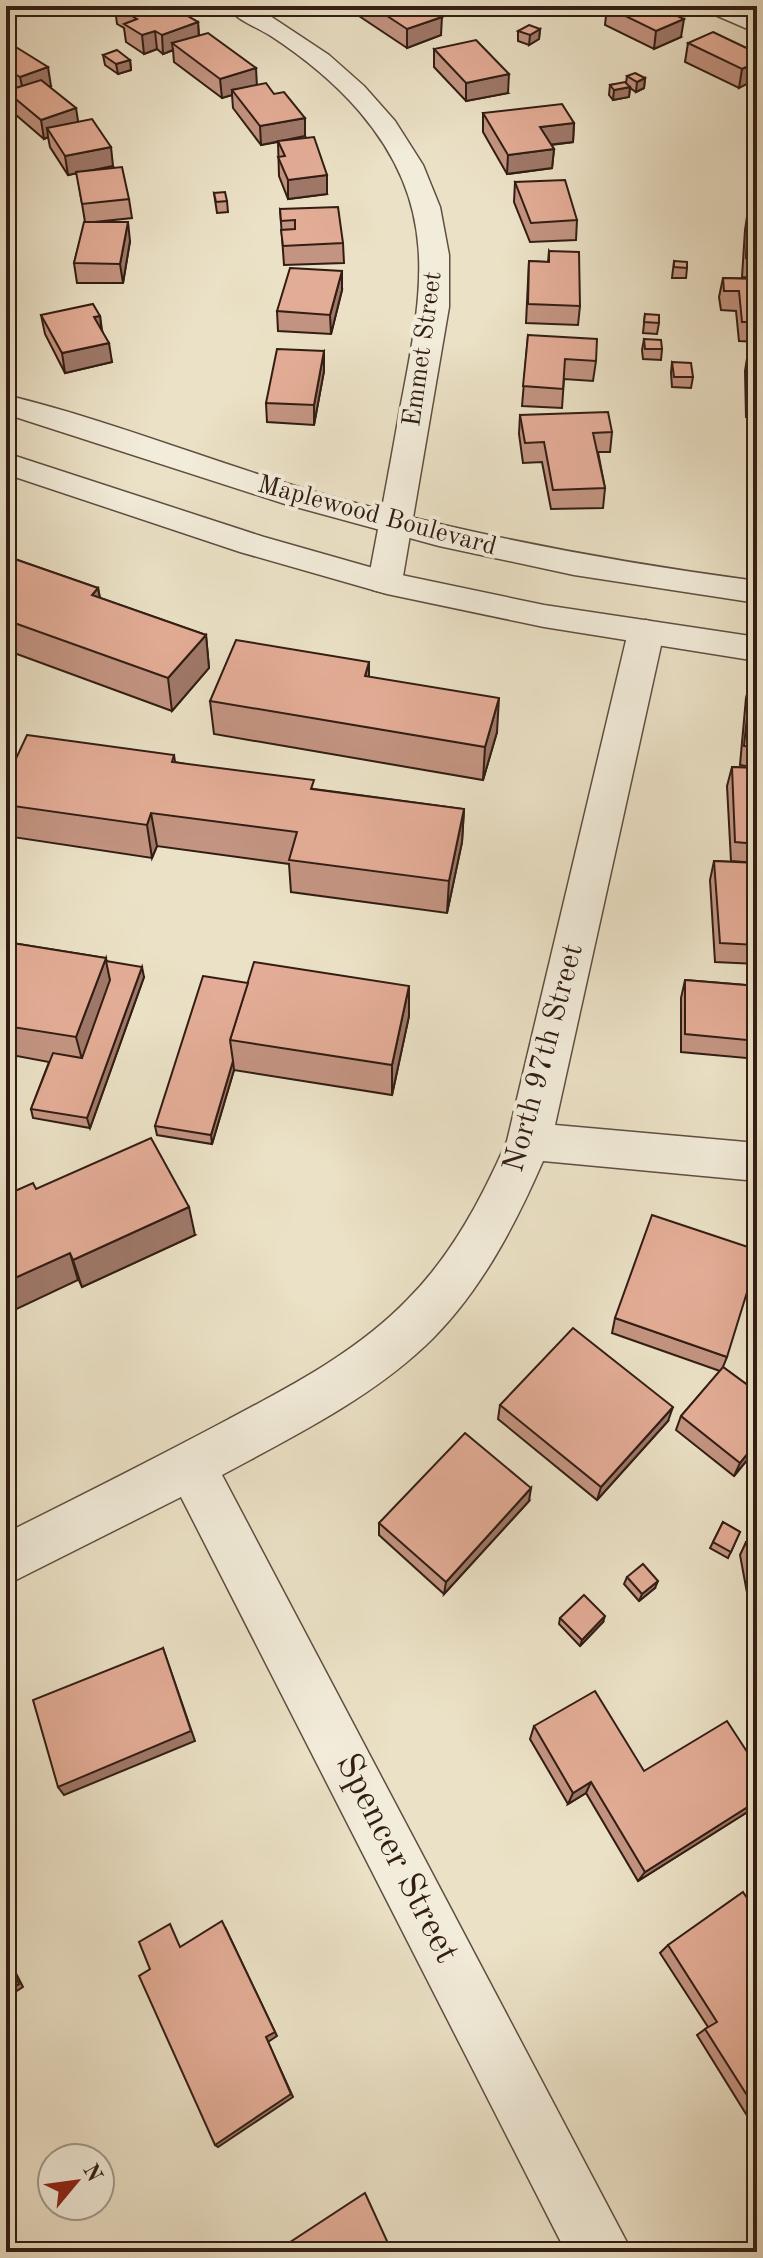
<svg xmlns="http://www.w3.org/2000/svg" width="763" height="2258" font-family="'Old Standard TT',serif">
<rect width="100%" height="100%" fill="#ebe1c6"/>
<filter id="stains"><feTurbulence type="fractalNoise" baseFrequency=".0025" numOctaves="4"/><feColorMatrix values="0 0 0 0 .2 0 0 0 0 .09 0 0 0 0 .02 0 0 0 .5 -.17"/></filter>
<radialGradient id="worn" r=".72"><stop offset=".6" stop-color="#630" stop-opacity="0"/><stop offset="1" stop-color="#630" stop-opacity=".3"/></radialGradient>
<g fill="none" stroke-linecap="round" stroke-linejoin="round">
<g stroke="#604e40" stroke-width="3">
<g id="minor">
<path d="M226 6H255L329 55 364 86 395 121 423 165 440 207 449 255V307L402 582 397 590 385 593 373 590 368 582C379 524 390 467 400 409 422 294 442 208 359 111 334 82 303 57 271 36 257 27 236 20 226 6Z"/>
<polygon points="702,6 733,6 757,17 757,33 706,11"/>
<path d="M646 620 658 624 664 632 555 1125 757 1143V1181L543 1161C514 1228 478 1296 425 1346 366 1401 292 1437 222 1475L632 2252H566L181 1497 6 1585V1533C80 1496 154 1459 227 1420 291 1386 357 1352 408 1299 452 1255 482 1198 507 1141L628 632 634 624Z"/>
</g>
</g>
<g stroke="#604e40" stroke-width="3">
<g id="tertiary">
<path d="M6 395C109 420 210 461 312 491 459 533 606 561 757 581V603L574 575 439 546 285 504 6 414Z"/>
<polygon points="6,453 264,537 387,572 544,605 757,637 757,661 544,627 387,594 240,552 6,474"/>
</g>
</g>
<use href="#minor" fill="#f2ecda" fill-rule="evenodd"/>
<use href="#tertiary" fill="#f2ecda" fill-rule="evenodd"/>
</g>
<g fill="#c39481" stroke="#321d14" stroke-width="2">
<polygon points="94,6 170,6 198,22 199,35 257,85 305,136 286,140 327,194 288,199 279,176 278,142 261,145 233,108 232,95 222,98 174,62 173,50 163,54 157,49 144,54 126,42 124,28 117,24 115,8 104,12"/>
<polygon points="353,6 423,6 441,35 407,48 353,12"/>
<polygon points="607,7 681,37 654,49 605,25"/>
<polygon points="540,29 539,39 529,45 518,41 518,31"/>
<polygon points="688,43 757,53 739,88 685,62"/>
<polygon points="6,46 51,86 49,87 113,166 92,170 129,199 132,218 95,222 130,241 123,283 77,283 74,263 85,222 77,173 68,175 50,147 48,137 44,139 9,109 6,91 12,89 10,88 6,89"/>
<polygon points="434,49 508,93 466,101 434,67"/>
<polygon points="103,55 130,60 131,70 118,74 105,65"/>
<polygon points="627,76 645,78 644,88 636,92 630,88 629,97 613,100 609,95 610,85 626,83"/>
<polygon points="483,113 574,123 573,142 551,145 554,149 552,168 507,174 483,132"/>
<polygon points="757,170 757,197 751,196 754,177"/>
<polygon points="515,182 577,220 576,240 530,242 514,202"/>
<polygon points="214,193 227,201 228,212 217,213"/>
<polygon points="280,209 343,243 344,263 284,265"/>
<polygon points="748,210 757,211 757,278 742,277 745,230"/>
<polygon points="549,251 580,306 578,325 526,323 529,261 548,262"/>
<polygon points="674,261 687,268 686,278 672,278"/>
<polygon points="723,278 757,279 757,342 739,341 736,311 721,310 719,297"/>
<polygon points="342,290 331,334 278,331 277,311"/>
<polygon points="645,314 659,323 657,334 643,333"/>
<polygon points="41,315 100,316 102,330 112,362 65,373 45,334"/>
<polygon points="528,335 596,361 593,381 564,379 562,408 522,406"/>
<polygon points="644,339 662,349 661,360 643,359 642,350"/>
<polygon points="324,351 324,371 314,425 267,422 266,403"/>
<polygon points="748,352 757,352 757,418 746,417 745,371"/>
<polygon points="672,362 693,377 691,388 672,387 671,373"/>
<polygon points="520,415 612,432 610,452 598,452 605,488 603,508 551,509 542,462 523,463 519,434"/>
<polygon points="6,556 98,588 100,598 206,635 209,668 172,711 6,650"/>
<polygon points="369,662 369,677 497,732 483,780 214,734 210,701"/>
<polygon points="751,679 757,680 757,768 740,765 746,698"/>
<polygon points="174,755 175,762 314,789 464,809 462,842 447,913 291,892 289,864 157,846 152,858 6,836 6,780"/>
<polygon points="732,767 757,768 757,863 731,861 727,786"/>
<polygon points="714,861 757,863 757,964 715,962 710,880"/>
<polygon points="6,942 106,958 106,961 144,977 90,1128 33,1118 31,1109 49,1062 6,1054"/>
<polygon points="685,980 757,986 757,1059 681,1052 681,998"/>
<polygon points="248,983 409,1016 392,1095 234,1070 212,1144 157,1135 155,1126"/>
<polygon points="36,1189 195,1235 82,1287"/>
<polygon points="615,1318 727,1357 723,1367 757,1392 757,1448 734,1476 676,1430 681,1416 720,1371 612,1333"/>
<polygon points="500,1405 668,1421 597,1500 498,1419"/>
<polygon points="529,1501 444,1594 379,1535 379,1523"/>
<polygon points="723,1522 740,1532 728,1558 710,1548"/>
<polygon points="746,1542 757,1542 757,1598 748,1598 740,1555"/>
<polygon points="627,1577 655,1588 639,1601 624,1584"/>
<polygon points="560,1618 603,1622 580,1646 559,1624"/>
<polygon points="534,1726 644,1771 757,1767 757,1806 638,1881 586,1793 568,1804 530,1739"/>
<polygon points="757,1913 757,2120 751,2122 697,2035 708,2027 660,1953 668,1945"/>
</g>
<g fill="#9f7869" stroke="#321d14" stroke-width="2">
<polygon points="103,6 115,6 115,8 104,12"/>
<polygon points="442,17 441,35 407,48 407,29"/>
<polygon points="684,19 681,37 654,49 656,31"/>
<polygon points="198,22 199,41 172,43 173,50 163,54 162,35"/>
<polygon points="540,29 539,39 529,45 530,35"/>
<polygon points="155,31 157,49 144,54 142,35"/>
<polygon points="130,60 131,70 118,74 116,64"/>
<polygon points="757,62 757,79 739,88 742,69"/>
<polygon points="48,67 51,86 24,96 20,77"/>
<polygon points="256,68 257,87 232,90 232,95 222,98 220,79"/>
<polygon points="6,69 10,88 6,89"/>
<polygon points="509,74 508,93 466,101 466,83"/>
<polygon points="645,78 644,88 636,92 637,82"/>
<polygon points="630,87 629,97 613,100 614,90"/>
<polygon points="76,108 79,127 47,128 48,137 44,139 41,120"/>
<polygon points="305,118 305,136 261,145 260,126"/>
<polygon points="574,123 573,142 538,146 540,127"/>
<polygon points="111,147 113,166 68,175 65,156"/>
<polygon points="554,149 552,168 507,174 508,155"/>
<polygon points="327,175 327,194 288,199 288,180"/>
<polygon points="128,222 130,241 123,283 120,264"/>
<polygon points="342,271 342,290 331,334 330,315"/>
<polygon points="100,316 102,335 94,317"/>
<polygon points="109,343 112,362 65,373 62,353"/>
<polygon points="324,351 324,371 314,425 314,405"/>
<polygon points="98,588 104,622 92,595"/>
<polygon points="206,635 209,668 172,711 168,678"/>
<polygon points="369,662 369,696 365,676"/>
<polygon points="499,698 497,732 483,780 485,747"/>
<polygon points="464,809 462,842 447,913 449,881"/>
<polygon points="151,813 157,846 152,858 147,825"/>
<polygon points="106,958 112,989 84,1067 76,1037"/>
<polygon points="142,967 144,977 90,1128 87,1118"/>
<polygon points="409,986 409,1016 392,1095 392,1065"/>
<polygon points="233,1061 234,1070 212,1144 211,1135"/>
<polygon points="189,1207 195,1235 82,1287 73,1260"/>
<polygon points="70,1253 78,1280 6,1314 6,1282"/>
<polygon points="673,1407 668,1421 597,1500 601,1487"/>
<polygon points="757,1442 757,1448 734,1476 740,1463"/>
<polygon points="531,1488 529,1501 444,1594 446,1582"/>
<polygon points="658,1581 655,1588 639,1601 642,1594"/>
<polygon points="605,1616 603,1622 580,1646 582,1640"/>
<polygon points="163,1648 195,1741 64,1795 58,1787"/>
<polygon points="591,1782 586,1793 568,1804 573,1793"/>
<polygon points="757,1801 757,1806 638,1881 645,1872"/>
<polygon points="225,1927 277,2036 268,2042 293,2097 218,2147 215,2145 266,2037"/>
<polygon points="6,1954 23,1987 6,1998"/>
</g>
<g fill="#e3ac96" stroke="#321d14" stroke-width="2">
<polygon points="115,6 170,6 198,22 162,35 155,31 142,35 124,24 137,19"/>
<polygon points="372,6 423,6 442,17 407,29"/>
<polygon points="609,6 656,6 684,19 656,31 607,7"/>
<polygon points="529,25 540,29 530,35 518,31"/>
<polygon points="713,32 757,53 757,62 742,69 688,43"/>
<polygon points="208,33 256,68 220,79 172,43"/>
<polygon points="476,40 509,74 466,83 434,49"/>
<polygon points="11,44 48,67 20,77 6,69 6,46"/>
<polygon points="117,50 130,60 116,64 103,55"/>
<polygon points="635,73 645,78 637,82 627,76"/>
<polygon points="41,80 76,108 41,120 6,91"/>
<polygon points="625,82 630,87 614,90 610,85"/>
<polygon points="266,83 274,94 284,92 305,118 260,126 232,90"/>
<polygon points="562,104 574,123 540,127 554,149 508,155 483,113"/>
<polygon points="92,119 111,147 65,156 47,128"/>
<polygon points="314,137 327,175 288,180 278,157 285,156 278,141"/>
<polygon points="122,167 129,199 82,204 76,172"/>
<polygon points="565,180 577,220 531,223 515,182"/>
<polygon points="225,192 227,201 216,202 214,193"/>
<polygon points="338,207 343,243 283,246 281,230 295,229 295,220 281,221 280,209"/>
<polygon points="748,210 757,211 757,259 746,258"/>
<polygon points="84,222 128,222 120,264 74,263"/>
<polygon points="549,251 579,252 580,306 528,304 529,261 549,262"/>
<polygon points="674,261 687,262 687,268 674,267"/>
<polygon points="290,268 342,271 330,315 277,311"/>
<polygon points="723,278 757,279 757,322 742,322 739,291 724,291"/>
<polygon points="93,304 100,316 94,317 109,343 62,353 41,315"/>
<polygon points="645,314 659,315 659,323 644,322"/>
<polygon points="528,335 597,339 596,361 565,359 563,389 523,386"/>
<polygon points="644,339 661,340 662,349 645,349"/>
<polygon points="277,349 324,351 314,405 266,403"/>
<polygon points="748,352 757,352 757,398 750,398"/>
<polygon points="672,362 691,363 693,377 674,377"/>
<polygon points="608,412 612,432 593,433 605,488 553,490 544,442 525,443 520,415"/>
<polygon points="6,556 98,588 92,595 206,635 168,678 6,620"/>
<polygon points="236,640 369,662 365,676 499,698 485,747 210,701"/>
<polygon points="751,679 757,680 757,748 744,746"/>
<polygon points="27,735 174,755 172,762 314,780 311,789 464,809 449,881 289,860 297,832 151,813 147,825 6,805 6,780"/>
<polygon points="732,767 757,768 757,844 735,842"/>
<polygon points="714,861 757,863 757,945 720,943"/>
<polygon points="6,942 106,958 76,1037 6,1026"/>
<polygon points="106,961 142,967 87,1118 31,1109 53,1053 82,1058 110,980"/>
<polygon points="254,962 409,986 392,1065 230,1040"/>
<polygon points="203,976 248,983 230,1040 233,1061 211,1135 155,1126"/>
<polygon points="685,980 757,986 757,1041 685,1034"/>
<polygon points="151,1138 189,1207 73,1260 70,1253 6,1282 6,1195 33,1183 36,1189"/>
<polygon points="652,1215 757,1250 757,1260 727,1357 615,1318"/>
<polygon points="573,1328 673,1407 601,1487 500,1405"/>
<polygon points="723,1367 757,1392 757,1442 740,1463 681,1416"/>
<polygon points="465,1433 531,1488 446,1582 379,1523"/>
<polygon points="723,1522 740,1532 731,1552 713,1542"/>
<polygon points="746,1542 757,1542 757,1586 754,1586"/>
<polygon points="643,1564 658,1581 642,1594 627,1577"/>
<polygon points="584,1595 605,1616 582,1640 560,1618"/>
<polygon points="163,1648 191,1731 58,1787 33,1700"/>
<polygon points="595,1691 644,1771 727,1721 757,1767 757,1801 645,1872 591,1782 573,1793 534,1726"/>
<polygon points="743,1892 757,1913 757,2111 705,2029 717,2022 668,1945"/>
<polygon points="222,1921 275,2032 266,2037 291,2094 215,2145 139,1976 150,1969 139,1942 170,1924 180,1947"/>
<polygon points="6,1957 19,1984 6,1992"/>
<polygon points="365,2193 392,2252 275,2252"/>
</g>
<g text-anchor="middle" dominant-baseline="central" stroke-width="8" stroke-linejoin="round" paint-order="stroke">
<g font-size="26" fill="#321d14" stroke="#f2ecda">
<text transform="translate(423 349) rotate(-82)">Emmet Street</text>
<text transform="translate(377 516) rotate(15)">Maplewood Boulevard</text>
</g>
<g font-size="30" fill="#321d14" stroke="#f2ecda">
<text transform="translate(544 1058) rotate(-75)">North 97th Street</text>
</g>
<g font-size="36" fill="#321d14" stroke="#f2ecda">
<text transform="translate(396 1859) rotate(63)">Spencer Street</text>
</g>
</g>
<rect width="763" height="2258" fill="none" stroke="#ebe1c6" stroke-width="32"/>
<rect x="8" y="8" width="747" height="2242" fill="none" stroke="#321d14" stroke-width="4"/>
<rect x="16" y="16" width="731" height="2226" fill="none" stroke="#321d14" stroke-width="2"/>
<g transform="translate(76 2182) rotate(61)"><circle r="38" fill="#f2ecda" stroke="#a5998b" stroke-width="2"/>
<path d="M0-6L14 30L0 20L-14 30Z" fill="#8f2418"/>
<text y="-12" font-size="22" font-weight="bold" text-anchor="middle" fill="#321d14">N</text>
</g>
<rect width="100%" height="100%" filter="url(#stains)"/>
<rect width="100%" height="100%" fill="url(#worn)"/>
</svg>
